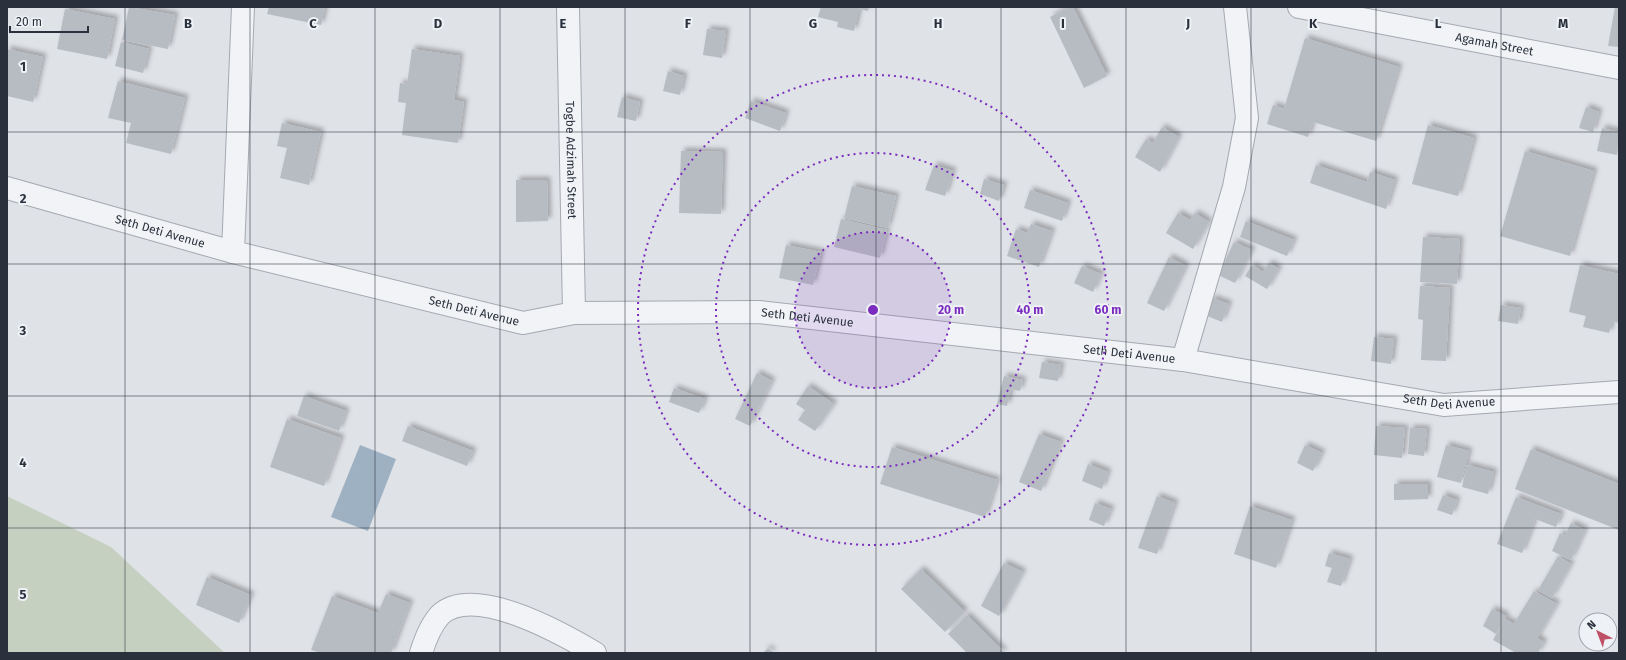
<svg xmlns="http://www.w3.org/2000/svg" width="1626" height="660" font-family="'Fira Sans',sans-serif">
<defs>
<filter id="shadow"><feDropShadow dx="3.5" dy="-3.5" stdDeviation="2" flood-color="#0004"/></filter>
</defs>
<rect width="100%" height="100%" fill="#dfe2e7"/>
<polygon fill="#c5d0c1" points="7,496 111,547 225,653 7,653"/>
<polygon fill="#9eb1c3" points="360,445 396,459 368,531 331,517"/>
<g fill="#b7bcc3" filter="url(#shadow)">
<polygon points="129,7 175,15 168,49 122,40"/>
<polygon points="269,7 325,7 321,25 267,14"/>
<polygon points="821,7 869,7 868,11 859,9 854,31 837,27 838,22 818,17"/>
<polygon points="1069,7 1073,7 1107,76 1084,88 1050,17"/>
<polygon points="1615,7 1619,7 1619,47 1608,46"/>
<polygon points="65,9 115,19 107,59 57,49"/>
<polygon points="707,29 726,31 722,58 703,55"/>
<polygon points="1305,38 1399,67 1376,141 1313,122 1308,137 1267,124 1273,105 1284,109"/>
<polygon points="121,42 149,49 143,73 115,66"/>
<polygon points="7,49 43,57 33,102 7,96"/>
<polygon points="412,49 460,56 454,100 464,102 458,143 402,135 406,103 398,102 400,83 407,84"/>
<polygon points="668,71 684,76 680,95 663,91"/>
<polygon points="118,81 185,98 171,154 126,143 131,123 108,118"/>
<polygon points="622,97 640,102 636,121 617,117"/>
<polygon points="751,101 786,113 780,131 745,118"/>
<polygon points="1586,107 1599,112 1593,132 1579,128"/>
<polygon points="282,123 321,132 309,185 280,178 287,148 277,146"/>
<polygon points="1428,125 1474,138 1458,196 1412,184"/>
<polygon points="1162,127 1179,137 1160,172 1135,157 1146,139 1153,143"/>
<polygon points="1602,128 1619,132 1617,155 1597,151"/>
<polygon points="681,151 723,152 721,214 679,213"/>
<polygon points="1525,151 1594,171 1570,256 1500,236"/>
<polygon points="934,165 953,171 945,196 925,190"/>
<polygon points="1316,165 1367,182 1370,172 1395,180 1386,209 1310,183"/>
<polygon points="984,179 1004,185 999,201 980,194"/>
<polygon points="516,180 547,180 548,221 516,222"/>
<polygon points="852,186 896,196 888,228 844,218"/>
<polygon points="1030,190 1068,203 1062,221 1024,208"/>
<polygon points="1178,213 1190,220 1195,213 1209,222 1193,249 1166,233"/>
<polygon points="841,219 887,230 880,258 834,247"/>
<polygon points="1246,221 1294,240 1287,256 1240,237"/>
<polygon points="1031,224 1052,231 1039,267 1007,256 1016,229 1027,233"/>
<polygon points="1423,237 1460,239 1457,284 1420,282"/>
<polygon points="1234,242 1252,250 1235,283 1218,275"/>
<polygon points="786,245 821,252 813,285 779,278"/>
<polygon points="1169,257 1186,266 1164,311 1147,303"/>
<polygon points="1269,263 1279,269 1267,289 1245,276 1252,265 1263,272"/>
<polygon points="1580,265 1619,274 1619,323 1612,321 1609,333 1583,327 1586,316 1569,312"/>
<polygon points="1082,266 1101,274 1093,292 1074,283"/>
<polygon points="1420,286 1450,288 1446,361 1421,360 1423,320 1418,319"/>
<polygon points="1212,298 1229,304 1222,322 1205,315"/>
<polygon points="1501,305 1521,308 1518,324 1498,321"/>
<polygon points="1374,337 1394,339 1391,364 1371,361"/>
<polygon points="1042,362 1061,365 1058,381 1039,378"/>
<polygon points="757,373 772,381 750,426 735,419"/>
<polygon points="1004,376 1023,380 1020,391 1011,389 1007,406 997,404"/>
<polygon points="808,386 834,404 815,431 798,420 805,410 796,404"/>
<polygon points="674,388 705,399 699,413 669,402"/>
<polygon points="304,396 346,411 339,431 297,416"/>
<polygon points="287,419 341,438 324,486 270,467"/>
<polygon points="408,426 473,451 467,466 402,441"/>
<polygon points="1376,426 1405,428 1402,458 1374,455"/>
<polygon points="1410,428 1427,429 1424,456 1408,454"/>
<polygon points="1039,434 1061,442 1041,491 1019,482"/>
<polygon points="1305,445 1322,453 1313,471 1297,463"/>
<polygon points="1446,445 1469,451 1461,483 1437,477"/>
<polygon points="892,447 997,480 985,517 880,484"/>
<polygon points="1531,449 1619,484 1619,530 1515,489"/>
<polygon points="1088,464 1108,472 1102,489 1082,481"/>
<polygon points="1467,465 1494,472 1488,494 1462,487"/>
<polygon points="1394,484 1428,484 1428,499 1394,500"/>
<polygon points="1443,495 1457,500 1452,515 1437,510"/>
<polygon points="1157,496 1175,503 1157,554 1138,548"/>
<polygon points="1516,497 1561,514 1556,527 1535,519 1522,553 1497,544"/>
<polygon points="1095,503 1111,509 1104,526 1089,520"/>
<polygon points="1250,506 1292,520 1276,568 1234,554"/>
<polygon points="1571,523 1585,530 1571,560 1552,551 1560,533 1565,536"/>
<polygon points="1329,553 1350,559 1341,586 1327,582 1332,568 1325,566"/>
<polygon points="1558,556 1571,564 1552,598 1538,590"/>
<polygon points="1004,563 1023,572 999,616 981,606"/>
<polygon points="921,569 965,612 945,632 901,589"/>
<polygon points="207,577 251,595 239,623 196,605"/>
<polygon points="1534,591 1557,604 1537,638 1544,642 1538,653 1516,653 1493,640 1505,619 1514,624"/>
<polygon points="386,594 410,603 391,653 321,653 311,650 332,596 378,613"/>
<polygon points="1492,609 1506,616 1496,634 1483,626"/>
<polygon points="967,615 1005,653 967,653 948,634"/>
<polygon points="768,648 774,653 763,653"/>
</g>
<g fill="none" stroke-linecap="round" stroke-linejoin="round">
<g stroke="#a5a9b0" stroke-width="24">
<g id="minor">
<path id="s1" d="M568 7 574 313"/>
<path id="s2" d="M1299 7 1619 68"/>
<path id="s3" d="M7 188 233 252 523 323 574 313 759 312 1183 360 1444 405 1619 392"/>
<polyline points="233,252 243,7"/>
<polyline points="1183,360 1234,187 1247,118 1235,7"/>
<path d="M421 653C425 640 430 626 440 615 474 583 563 634 595 653"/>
</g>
</g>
<use href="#minor" stroke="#f1f3f6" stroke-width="22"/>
</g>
<path fill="none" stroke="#2a313c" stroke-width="1" stroke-opacity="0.55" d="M125 7V653M250 7V653M375 7V653M500 7V653M625 7V653M750 7V653M876 7V653M1001 7V653M1126 7V653M1251 7V653M1376 7V653M1501 7V653M7 132H1619M7 264H1619M7 396H1619M7 528H1619"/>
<circle cx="873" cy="310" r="78" fill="#7b2cbf" fill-opacity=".12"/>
<g fill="none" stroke="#7b2cbf" stroke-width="2" stroke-dasharray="2 4">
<circle cx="873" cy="310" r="78"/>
<circle cx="873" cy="310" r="157"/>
<circle cx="873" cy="310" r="235"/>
</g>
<g text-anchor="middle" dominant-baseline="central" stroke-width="4" stroke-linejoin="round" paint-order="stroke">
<g font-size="12" fill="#2a313c" stroke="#eef1f5">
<text stroke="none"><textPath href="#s2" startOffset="199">Agamah Street</textPath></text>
<text stroke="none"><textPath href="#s1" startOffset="153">Togbe Adzimah Street</textPath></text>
<text stroke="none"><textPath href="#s3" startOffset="159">Seth Deti Avenue</textPath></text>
<text stroke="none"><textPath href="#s3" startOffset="483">Seth Deti Avenue</textPath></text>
<text stroke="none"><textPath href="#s3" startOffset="819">Seth Deti Avenue</textPath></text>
<text stroke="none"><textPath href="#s3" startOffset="1143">Seth Deti Avenue</textPath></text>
<text stroke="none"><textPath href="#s3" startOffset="1467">Seth Deti Avenue</textPath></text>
</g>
</g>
<g font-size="13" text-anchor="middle" font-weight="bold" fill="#2a313c" stroke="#eef1f5" stroke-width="4" stroke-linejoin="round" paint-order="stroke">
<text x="188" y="28">B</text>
<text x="313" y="28">C</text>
<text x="438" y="28">D</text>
<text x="563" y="28">E</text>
<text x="688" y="28">F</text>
<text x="813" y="28">G</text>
<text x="938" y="28">H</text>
<text x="1063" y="28">I</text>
<text x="1188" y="28">J</text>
<text x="1313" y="28">K</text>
<text x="1438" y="28">L</text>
<text x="1563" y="28">M</text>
<text x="23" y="71">1</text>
<text x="23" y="203">2</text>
<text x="23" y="335">3</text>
<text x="23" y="467">4</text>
<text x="23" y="599">5</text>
</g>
<circle cx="873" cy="310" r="6" fill="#7b2cbf" stroke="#eef1f5" stroke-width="2"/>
<g font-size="12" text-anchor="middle" font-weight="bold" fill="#7b2cbf" stroke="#eef1f5" stroke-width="4" stroke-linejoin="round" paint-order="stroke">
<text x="951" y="314">20 m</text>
<text x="1030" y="314">40 m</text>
<text x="1108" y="314">60 m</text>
</g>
<rect width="1626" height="660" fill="none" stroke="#2a313c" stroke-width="16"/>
<g transform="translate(1598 632) rotate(318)"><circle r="19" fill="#eef1f5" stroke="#a0a4ab"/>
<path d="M0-3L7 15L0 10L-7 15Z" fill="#bf5166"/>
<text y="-6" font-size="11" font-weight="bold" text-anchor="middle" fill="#2a313c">N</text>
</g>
<path d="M10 26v6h78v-6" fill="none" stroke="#2a313c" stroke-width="2"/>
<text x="16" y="26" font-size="12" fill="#2a313c" stroke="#eef1f5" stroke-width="3" paint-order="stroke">20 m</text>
</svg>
